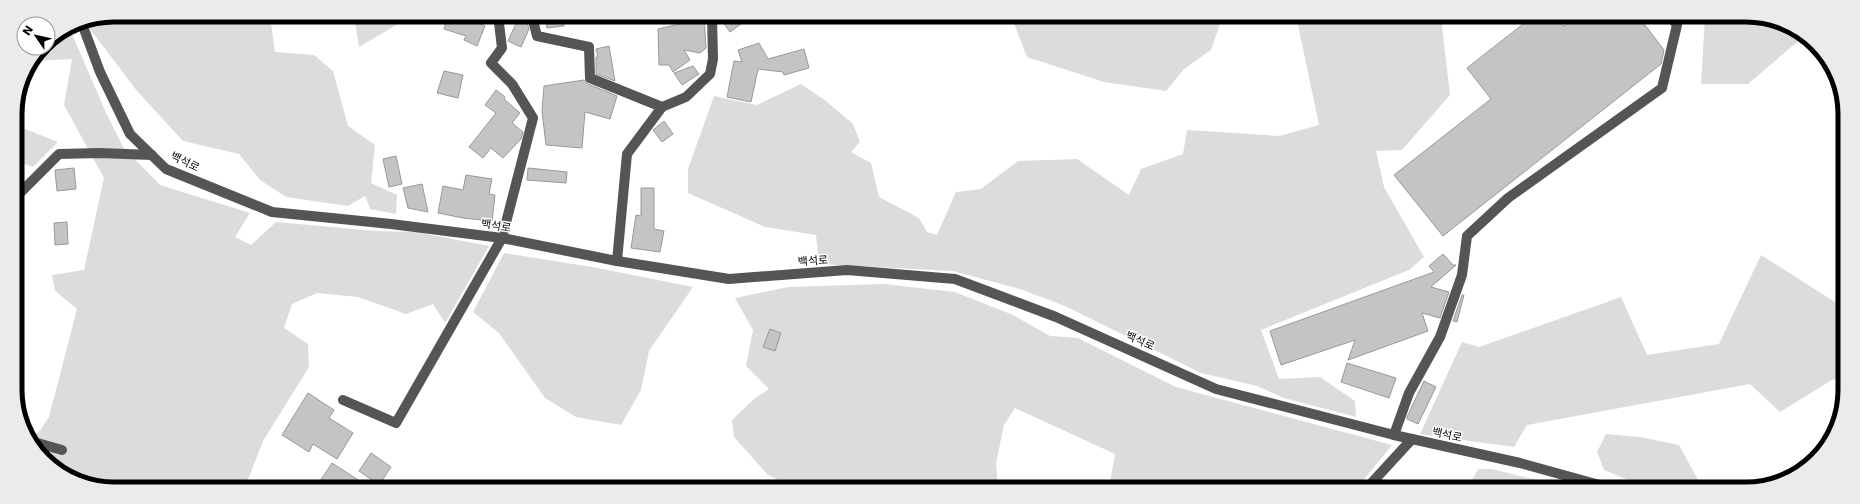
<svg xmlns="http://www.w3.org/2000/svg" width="1860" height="504" font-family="'DejaVu Sans','Noto Sans KR',sans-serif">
<rect width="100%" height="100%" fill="#fff"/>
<g fill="#dcdcdc">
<polygon points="114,15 270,15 275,52 314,55 333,71 348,126 375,145 371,183 397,195 396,214 370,209 365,196 348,206 286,197 260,180 239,154 183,141 137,91 90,29 87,20"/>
<polygon points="354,15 409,15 408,18 359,47"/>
<polygon points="1011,16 1223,16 1211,50 1184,69 1166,91 1104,82 1027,57"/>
<polygon points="1293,16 1441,17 1450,95 1402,150 1376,151 1384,187 1424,257 1409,270 1261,330 1279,379 1320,377 1355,401 1356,417 1284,398 1257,386 1201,373 1065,306 1020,289 953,271 819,264 816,235 765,227 688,193 688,169 714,96 757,105 801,84 826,101 853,124 860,142 851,152 871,163 879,197 919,218 927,232 937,235 956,192 981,189 1018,161 1077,159 1129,195 1141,169 1183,154 1187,130 1279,136 1319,125 1297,20"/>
<polygon points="1705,17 1766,17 1803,37 1748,84 1701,84"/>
<polygon points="69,27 107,115 123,147 160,185 250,213 235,237 251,245 276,222 376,231 416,232 489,246 445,323 433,304 406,314 358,297 317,293 292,304 284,328 308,344 309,367 263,441 245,487 94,487 44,460 32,438 39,432 49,417 77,309 55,291 52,275 84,270 104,178 64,105 72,59 33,61 41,48 48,48 48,41"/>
<polygon points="15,125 58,142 33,167 16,161"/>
<polygon points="504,253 598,268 693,287 649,351 641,390 621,425 576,417 545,398 499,333 473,312"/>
<polygon points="1761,255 1843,307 1843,377 1832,380 1780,412 1750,384 1527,425 1514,447 1420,434 1462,342 1479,347 1621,297 1647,355 1719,344"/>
<polygon points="884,284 955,292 1013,315 1050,336 1078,338 1176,387 1392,445 1357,488 1109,488 1115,454 1015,408 1004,425 996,463 998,488 795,488 768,475 734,437 732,420 754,399 769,389 746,366 753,330 735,298 788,287"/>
<polygon points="1606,434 1640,437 1679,445 1703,489 1650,489 1604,470 1597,452"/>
<polygon points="1478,469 1492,469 1573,489 1463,488 1470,484"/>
</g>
<g fill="#c4c4c4" stroke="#999">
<polygon points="448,15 459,15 485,26 477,46 464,40 466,36 444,29"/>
<polygon points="546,16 563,16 564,26 547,28"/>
<polygon points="704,16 706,48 700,53 684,50 690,60 673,72 669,65 659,65 658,29 693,21 692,17"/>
<polygon points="729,16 752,16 730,32 722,21"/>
<polygon points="1532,17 1556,17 1564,26 1576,17 1639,17 1664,50 1661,64 1443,236 1394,175 1491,99 1467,68"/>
<polygon points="518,19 527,23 529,29 521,47 508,41"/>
<polygon points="759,43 768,59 804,49 809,68 784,75 783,72 758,69 751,102 727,97 734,61 742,62 738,50"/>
<polygon points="609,46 615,81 596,74 596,57 598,57 596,49"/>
<polygon points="693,66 699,74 682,85 674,73"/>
<polygon points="444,71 463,75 458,98 437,93"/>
<polygon points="584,80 588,84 617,96 610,119 585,112 582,148 546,145 542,111 544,86"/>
<polygon points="496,90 505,97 504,99 520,113 512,123 523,132 521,139 503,158 491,148 483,158 469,147 496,113 485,105"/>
<polygon points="664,121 673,134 662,142 653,130"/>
<polygon points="396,156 402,184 389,187 383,159"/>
<polygon points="74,168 76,189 57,191 55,170"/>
<polygon points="528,168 567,172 566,183 527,180"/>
<polygon points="466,175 492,179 489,194 495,195 492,221 463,218 438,213 443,186 463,190"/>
<polygon points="422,184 428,212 408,208 403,188"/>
<polygon points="641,188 654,188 654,229 664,231 660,252 631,248 636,215 641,216"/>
<polygon points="67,222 68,244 55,245 54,223"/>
<polygon points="1443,254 1453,265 1456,265 1431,287 1449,292 1440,318 1422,313 1428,331 1348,360 1355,340 1281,365 1270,331 1434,272 1429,266"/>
<polygon points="1462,295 1464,295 1457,322 1453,321"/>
<polygon points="770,329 781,333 775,351 763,347"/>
<polygon points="1347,363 1396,378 1389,398 1341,382"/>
<polygon points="1424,381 1436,387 1418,424 1407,419 1407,417"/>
<polygon points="308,393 334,410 329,418 353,433 337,459 313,444 309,452 282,435"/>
<polygon points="371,453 391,467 379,485 359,471"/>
<polygon points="332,463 369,487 329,487 320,481"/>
</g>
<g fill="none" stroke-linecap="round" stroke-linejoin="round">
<g stroke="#555" stroke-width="10">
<polyline points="529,15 532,16 537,36 589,47 590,78 662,107"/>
<polyline points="81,21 100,72 130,134 166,169 272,212 391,224 502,238 617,261 729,279 847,270 955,279 1056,317 1216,389 1394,435 1520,463 1614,489"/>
<polyline points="16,197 59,154 99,153 152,155"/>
<polyline points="617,261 627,154 662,107 686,97 710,74 713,59 712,16"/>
<polyline points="343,400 396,423 502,238 533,118 512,84 491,63 502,48 498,15"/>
<polyline points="1394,435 1409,393 1440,337 1462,275 1467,236 1508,198 1662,88 1677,25 1671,17"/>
<polyline points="34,442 62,450"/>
<polyline points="1367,488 1412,439"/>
</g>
</g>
<g text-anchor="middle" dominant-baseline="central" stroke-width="3" stroke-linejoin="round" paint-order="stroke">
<g font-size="11" fill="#000" stroke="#fff">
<text transform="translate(185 162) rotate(26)">백석로</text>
<text transform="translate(496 226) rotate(9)">백석로</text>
<text transform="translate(813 261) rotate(-4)">백석로</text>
<text transform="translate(1140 341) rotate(24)">백석로</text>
<text transform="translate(1447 435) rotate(12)">백석로</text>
</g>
</g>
<path d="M0 0H1860V504H0ZM114 22H1746A92 92 0 0 1 1838 114V390A92 92 0 0 1 1746 482H114A92 92 0 0 1 22 390V114A92 92 0 0 1 114 22Z" fill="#ebebeb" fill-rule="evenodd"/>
<path fill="none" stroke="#000" stroke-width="5" d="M114 22H1746A92 92 0 0 1 1838 114V390A92 92 0 0 1 1746 482H114A92 92 0 0 1 22 390V114A92 92 0 0 1 114 22Z"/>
<g transform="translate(36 36) rotate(304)"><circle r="19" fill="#ffffff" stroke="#999999"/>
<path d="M0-3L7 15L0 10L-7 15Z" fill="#000000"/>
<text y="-6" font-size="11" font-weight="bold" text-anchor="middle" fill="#000000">N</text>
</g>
</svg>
